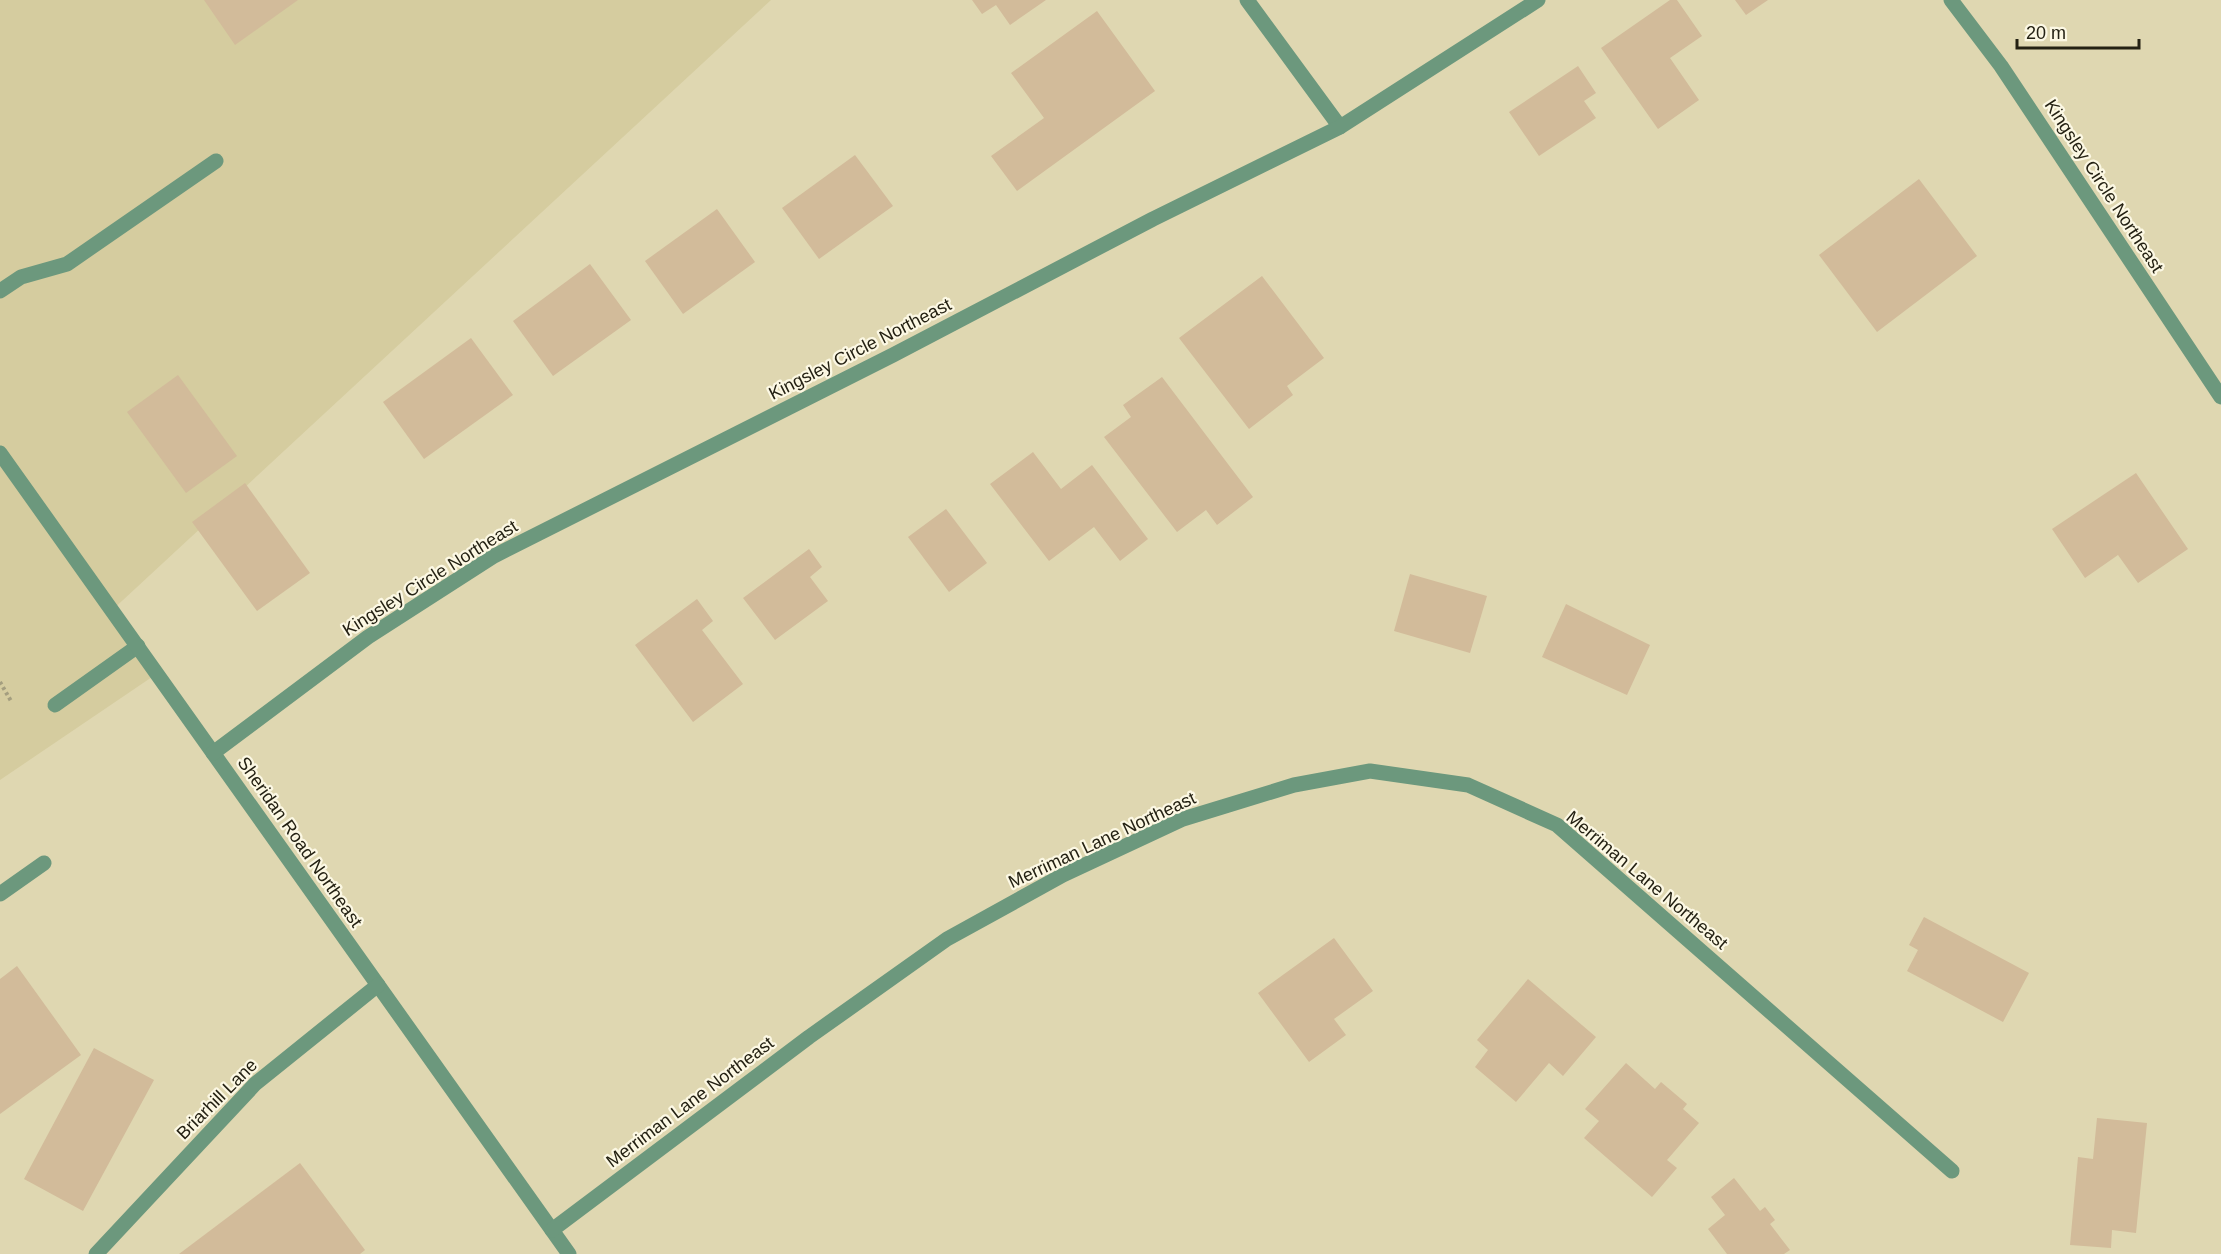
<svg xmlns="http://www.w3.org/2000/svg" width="2221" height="1254" font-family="Arial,sans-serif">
<rect width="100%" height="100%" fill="#dfd7b1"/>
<polygon fill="#d5cc9f" points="0,0 771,0 109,613 152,677 0,780"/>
<g fill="#d2bb9a">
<polygon points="204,0 298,0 235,45"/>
<polygon points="972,0 1046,0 1010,25 996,5 982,14"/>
<polygon points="1670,0 1677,0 1702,36 1670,58 1699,100 1658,129 1601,48"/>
<polygon points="1735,0 1768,0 1746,15"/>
<polygon points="1097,11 1155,91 1017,191 991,156 1044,118 1011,73"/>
<polygon points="1578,66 1596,93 1584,101 1596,118 1539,156 1509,112"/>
<polygon points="855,155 893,206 819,259 782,208"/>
<polygon points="1919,179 1977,256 1877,332 1819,255"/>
<polygon points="717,209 755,262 683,314 645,261"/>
<polygon points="590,264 631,320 553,376 513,321"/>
<polygon points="1262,276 1324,358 1287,386 1293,395 1249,429 1179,338"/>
<polygon points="471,338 513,395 424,459 383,402"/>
<polygon points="178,375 237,456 186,493 127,412"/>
<polygon points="1162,377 1253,497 1217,525 1206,510 1177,532 1104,437 1131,417 1123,405"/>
<polygon points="1033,452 1061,489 1092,465 1148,539 1120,561 1094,527 1049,561 990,484"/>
<polygon points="2136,473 2188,549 2138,583 2118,555 2085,578 2052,529"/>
<polygon points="245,483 310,573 257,611 192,522"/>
<polygon points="946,509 987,563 949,592 908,537"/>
<polygon points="809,549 822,567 810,577 828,601 775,640 743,598"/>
<polygon points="1410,574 1487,596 1470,653 1394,631"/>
<polygon points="697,599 713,621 702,630 743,684 693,722 635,645"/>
<polygon points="1566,604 1650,645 1627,695 1542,657"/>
<polygon points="1924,917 2029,973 2003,1022 1907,971 1918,950 1909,945"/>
<polygon points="1334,938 1373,991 1334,1019 1346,1035 1309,1062 1258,993"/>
<polygon points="17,966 81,1055 0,1114 0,979"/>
<polygon points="1528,979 1596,1037 1563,1076 1549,1063 1516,1102 1475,1067 1488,1050 1477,1040"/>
<polygon points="94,1048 154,1080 83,1211 24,1179"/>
<polygon points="1626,1063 1655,1089 1661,1082 1687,1104 1683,1109 1699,1123 1667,1160 1677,1168 1652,1197 1584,1138 1599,1121 1585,1109"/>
<polygon points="2097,1118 2147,1123 2136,1233 2112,1230 2111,1248 2070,1245 2078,1157 2093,1159"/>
<polygon points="300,1163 365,1250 360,1254 179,1254"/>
<polygon points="1734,1178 1760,1211 1765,1207 1775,1220 1770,1224 1790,1250 1784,1254 1727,1254 1708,1229 1725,1215 1711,1197"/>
</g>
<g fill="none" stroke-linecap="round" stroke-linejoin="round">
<polyline stroke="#a49e7f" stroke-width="4" stroke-dasharray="3 3" stroke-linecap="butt" points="0,682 11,701"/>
<g stroke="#6c987d" stroke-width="15">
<polyline points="0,291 21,277 67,264 216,161"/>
<polyline points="55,705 138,646"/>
</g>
<g stroke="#6c987d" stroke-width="15">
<polyline points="1247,0 1340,127"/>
<polyline points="1951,0 2001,66 2221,397"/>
<polyline points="0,453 569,1254"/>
<polyline points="213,753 368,637 494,556 893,355 1153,219 1340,127 1538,0"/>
<polyline points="0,894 44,863"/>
<polyline points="552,1230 809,1037 947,939 1063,875 1183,819 1294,785 1370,771 1468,785 1557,825 1952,1171"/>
<polyline points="96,1254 255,1084 378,985"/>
</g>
</g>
<g text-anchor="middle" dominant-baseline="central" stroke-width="4.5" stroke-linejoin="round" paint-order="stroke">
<g font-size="18" fill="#242113" stroke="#fcf8e4">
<text transform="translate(2104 186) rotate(57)">Kingsley Circle Northeast</text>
<text transform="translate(860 349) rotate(-27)">Kingsley Circle Northeast</text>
<text transform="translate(430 578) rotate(-32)">Kingsley Circle Northeast</text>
<text transform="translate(1102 840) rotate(-25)">Merriman Lane Northeast</text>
<text transform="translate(300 842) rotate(55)">Sheridan Road Northeast</text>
<text transform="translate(1647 880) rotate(40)">Merriman Lane Northeast</text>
<text transform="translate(217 1099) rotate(-45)">Briarhill Lane</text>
<text transform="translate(690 1102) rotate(-37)">Merriman Lane Northeast</text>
</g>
</g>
<path d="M2017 39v9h122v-9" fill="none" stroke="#242113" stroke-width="3"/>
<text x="2026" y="39" font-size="18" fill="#242113" stroke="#fcf8e4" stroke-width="4.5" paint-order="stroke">20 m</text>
</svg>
